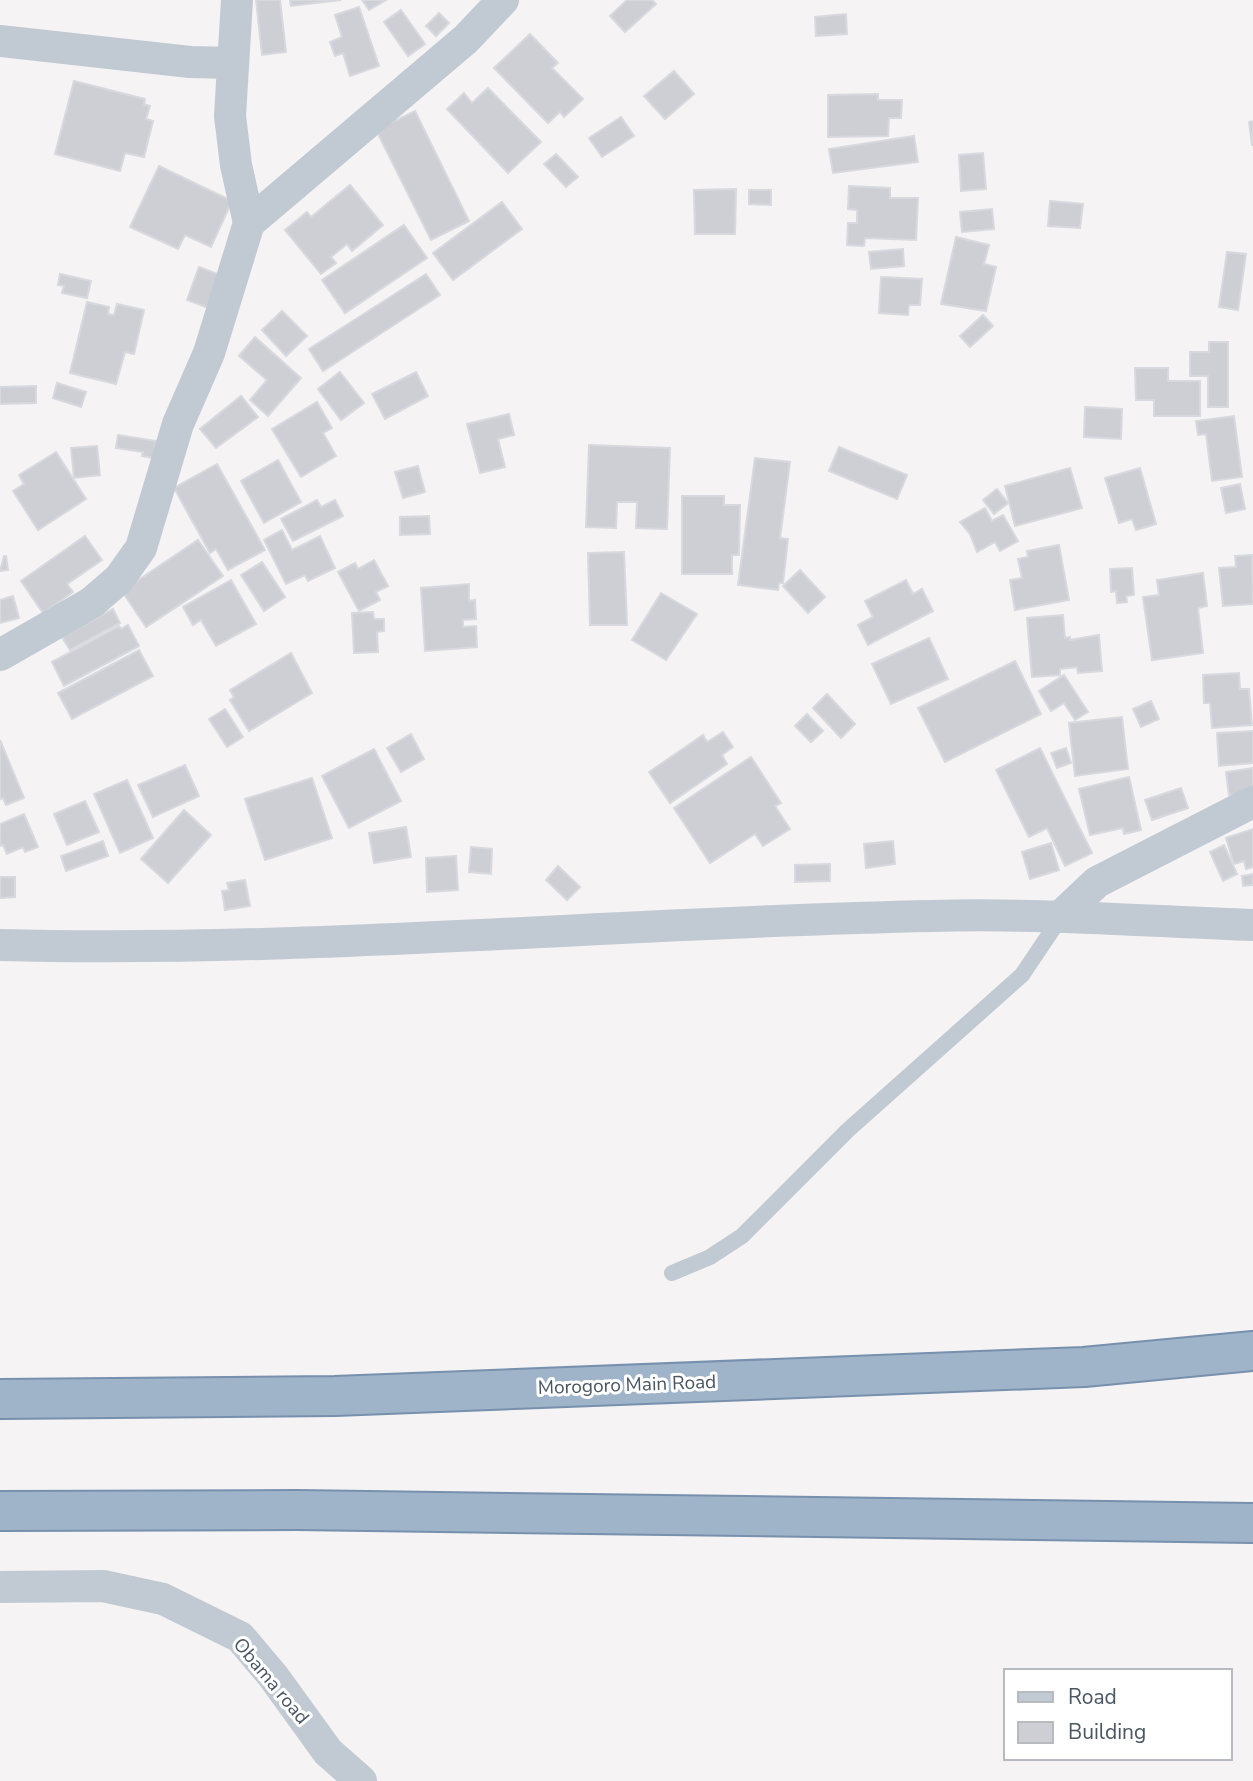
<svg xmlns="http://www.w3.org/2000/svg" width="1253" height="1781" font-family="'Nunito Sans',sans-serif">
<rect width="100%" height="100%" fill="#f5f3f3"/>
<g fill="#cdcfd5" stroke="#d7d9de" stroke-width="2">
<polygon points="256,0 280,0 286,52 262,55"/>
<polygon points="290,0 341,0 291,6"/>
<polygon points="362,0 386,0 369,10"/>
<polygon points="627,0 652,0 656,4 625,32 610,16"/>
<polygon points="359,7 379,66 350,76 343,53 335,56 330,42 342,37 335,15"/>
<polygon points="401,10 425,44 408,56 384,22"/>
<polygon points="439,13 449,23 436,36 426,26"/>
<polygon points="846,14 847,34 816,36 815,17"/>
<polygon points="530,34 558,63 552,68 583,99 564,117 560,112 548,123 494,68"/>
<polygon points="674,71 694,94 665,119 644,96"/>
<polygon points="74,81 145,99 144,104 150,106 146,119 153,121 144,157 125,153 120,171 55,154"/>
<polygon points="488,88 541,142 508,173 447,109 464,93 472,103"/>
<polygon points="878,94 878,100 902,100 901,118 889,118 888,136 828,137 828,95"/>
<polygon points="415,111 469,221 431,240 376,130"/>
<polygon points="621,117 634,136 602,157 589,138"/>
<polygon points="1253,121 1253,145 1252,145 1249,122"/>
<polygon points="914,136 918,162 833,173 829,149"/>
<polygon points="983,153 986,189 961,191 959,155"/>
<polygon points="556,154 578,177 566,187 544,164"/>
<polygon points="159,166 232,201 211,247 185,235 178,249 130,227"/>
<polygon points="350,185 383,225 352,251 347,244 331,257 336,263 321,274 285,230 307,212 311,217"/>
<polygon points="849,186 890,188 890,198 918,198 916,240 865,238 864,246 847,245 848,223 857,223 857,210 848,209"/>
<polygon points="736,189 735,234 695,234 694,190"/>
<polygon points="749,190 771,190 771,205 749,204"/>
<polygon points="1050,201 1083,204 1080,228 1048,226"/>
<polygon points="502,202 522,229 453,280 433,253"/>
<polygon points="992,209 994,229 962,232 960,212"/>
<polygon points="404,225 427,258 345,313 322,280"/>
<polygon points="956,237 989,245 984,264 996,267 986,311 941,304"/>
<polygon points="903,249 904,266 871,269 869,252"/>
<polygon points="1227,252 1246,254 1238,310 1219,307"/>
<polygon points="199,267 223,276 211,309 187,300"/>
<polygon points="60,274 91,281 87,298 62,293 64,286 58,285"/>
<polygon points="426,274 440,295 323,371 309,349"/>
<polygon points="881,277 922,279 920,305 909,305 908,315 879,313"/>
<polygon points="87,302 109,307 108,314 114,315 117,304 144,310 134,354 125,352 116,384 70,373"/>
<polygon points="282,311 307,336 286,356 262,330"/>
<polygon points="983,315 993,326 970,347 960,336"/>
<polygon points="255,337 301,378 268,416 250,400 267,380 239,356"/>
<polygon points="1209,342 1228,342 1228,407 1208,407 1208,376 1190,376 1190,352 1209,352"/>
<polygon points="1135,368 1168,368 1168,381 1200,381 1200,416 1154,416 1154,400 1136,400"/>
<polygon points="340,372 364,403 341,420 318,389"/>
<polygon points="416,372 428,396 385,419 372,394"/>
<polygon points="57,383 86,392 81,407 53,398"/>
<polygon points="36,386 36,403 0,404 0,387"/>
<polygon points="241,396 258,417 216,448 200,429"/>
<polygon points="317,402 332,428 323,433 336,456 301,477 272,429"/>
<polygon points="1085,407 1122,409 1121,439 1084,437"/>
<polygon points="509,414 514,435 498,439 505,467 480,473 467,424"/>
<polygon points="1234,416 1242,477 1212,481 1206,434 1198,435 1196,421"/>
<polygon points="118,435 156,441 153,458 142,456 143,452 116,448"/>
<polygon points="589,445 670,448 667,529 636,528 637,502 617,502 616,528 586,527"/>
<polygon points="97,446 100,475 74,478 71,448"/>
<polygon points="839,447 907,475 897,499 829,471"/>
<polygon points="56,452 86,499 38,530 13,491 24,484 19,475"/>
<polygon points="755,458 790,462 780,538 788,539 783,583 779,583 778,590 738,585"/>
<polygon points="278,460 301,502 264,523 241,481"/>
<polygon points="217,464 265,550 228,570 216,549 210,553 174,488"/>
<polygon points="418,466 425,492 403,498 395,472"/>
<polygon points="1070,468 1082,508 1015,526 1005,486"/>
<polygon points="1140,468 1156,524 1136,530 1132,519 1119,523 1105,478"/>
<polygon points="1240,484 1245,509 1226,513 1221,488"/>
<polygon points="997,489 1008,503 994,514 983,500"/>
<polygon points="682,496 724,496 724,505 740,505 739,555 732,555 732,574 682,574"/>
<polygon points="317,500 321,507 335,500 343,516 293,541 281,519"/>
<polygon points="985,508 992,521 1003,515 1018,541 1000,551 995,542 977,552 970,534 960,522"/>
<polygon points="429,516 430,534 400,535 400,517"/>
<polygon points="282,530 292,550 320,536 335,568 308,581 305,575 286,584 264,540"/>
<polygon points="85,536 102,560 67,584 73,592 43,613 21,581"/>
<polygon points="198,540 223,576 146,627 122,591"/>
<polygon points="1059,545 1069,600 1015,610 1010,580 1022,578 1018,559 1028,557 1027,551"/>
<polygon points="624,552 627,625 590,625 588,553"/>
<polygon points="1252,555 1253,604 1223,606 1219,568 1236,567 1235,556"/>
<polygon points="4,556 6,556 8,570 0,571"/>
<polygon points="374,560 388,586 376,592 380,600 359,611 338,572 355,563 358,569"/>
<polygon points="262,562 285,597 264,611 241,575"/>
<polygon points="1132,568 1134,595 1126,596 1127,602 1117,603 1116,591 1111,592 1110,569"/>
<polygon points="800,570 825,597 808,613 783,586"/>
<polygon points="1203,573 1207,606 1198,608 1203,653 1152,660 1143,597 1159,595 1157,580"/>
<polygon points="231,580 256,624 216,646 201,620 193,625 183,607"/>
<polygon points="906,580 913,594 922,589 933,611 868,645 858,625 873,617 865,601"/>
<polygon points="469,584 469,601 475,600 476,619 463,620 463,627 476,626 477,647 425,651 421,588"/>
<polygon points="661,593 697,614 666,660 632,640"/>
<polygon points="13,596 19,618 0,623 0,600"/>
<polygon points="113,609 120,623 70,650 62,637"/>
<polygon points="373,612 374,619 384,619 384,631 377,632 378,652 354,653 352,613"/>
<polygon points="1063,615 1065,638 1070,637 1070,640 1099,635 1102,671 1078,673 1077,667 1060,669 1060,675 1032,677 1027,618"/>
<polygon points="128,625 139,646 64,686 52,662 119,626 121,629"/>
<polygon points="929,638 948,679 891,704 872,664"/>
<polygon points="139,650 153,676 72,719 58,693"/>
<polygon points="291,653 312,693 249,731 230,700 234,697 230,690"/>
<polygon points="1015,661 1041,714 945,762 918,708"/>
<polygon points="1239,673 1240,689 1249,689 1252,725 1212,728 1210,703 1204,703 1203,675"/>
<polygon points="1064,675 1088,712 1075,720 1064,703 1051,711 1039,691"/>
<polygon points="827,694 855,724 841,738 813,708"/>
<polygon points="1151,701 1159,719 1141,727 1133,709"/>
<polygon points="225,709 243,737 227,747 209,719"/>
<polygon points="807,714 823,731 811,742 795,726"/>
<polygon points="1122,717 1128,769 1075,776 1069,723"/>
<polygon points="1253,731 1253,763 1219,766 1217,733"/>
<polygon points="723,732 733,747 722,755 727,764 670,803 649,772 703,735 707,742"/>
<polygon points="411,734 424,759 401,772 387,748"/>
<polygon points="0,740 24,798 6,805 3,798 0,799"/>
<polygon points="1040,748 1092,853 1065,866 1047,828 1029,837 996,770"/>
<polygon points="1066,748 1071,763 1057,768 1051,753"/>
<polygon points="374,749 401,801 349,828 322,776"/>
<polygon points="751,757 781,803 775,806 790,829 763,846 755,834 710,863 674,808"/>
<polygon points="185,765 199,796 153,817 138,785"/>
<polygon points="1253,768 1253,793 1229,795 1226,772"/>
<polygon points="1129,777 1141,830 1124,834 1123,828 1090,835 1079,789"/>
<polygon points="312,778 332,838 265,860 245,799"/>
<polygon points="127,780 153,838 120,853 94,794"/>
<polygon points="1181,788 1188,808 1152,820 1145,800"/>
<polygon points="85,801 99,832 67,845 54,814"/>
<polygon points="184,810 211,835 168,883 141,859"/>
<polygon points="24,814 38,847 25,852 23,847 7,854 3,845 0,846 0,824"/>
<polygon points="406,827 411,857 374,863 369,833"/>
<polygon points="1253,829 1253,867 1246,869 1244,861 1234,864 1226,838"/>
<polygon points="103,841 108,856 66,871 61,856"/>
<polygon points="893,841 895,864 866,868 864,844"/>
<polygon points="1051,843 1059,870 1030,879 1022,852"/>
<polygon points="1224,845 1237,874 1223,881 1210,852"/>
<polygon points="471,847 492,849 491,874 469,872"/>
<polygon points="456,856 458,890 427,892 426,858"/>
<polygon points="830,864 830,881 795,882 795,865"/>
<polygon points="558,866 580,887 567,900 546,880"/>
<polygon points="1253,874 1253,885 1243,886 1242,876"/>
<polygon points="0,877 15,877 15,897 0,898"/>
<polygon points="245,880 250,906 225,910 222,891 229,890 227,883"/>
</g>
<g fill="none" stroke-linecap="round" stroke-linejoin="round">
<g stroke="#7690ad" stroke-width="42">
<g id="trunk">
<polyline points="0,1399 335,1396 1084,1367 1253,1351"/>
<polyline points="0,1511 296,1510 1253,1523"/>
</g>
</g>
<polyline stroke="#c1cad2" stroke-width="16" points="672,1273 710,1257 742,1236 848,1130 1022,975 1061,917"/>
<g stroke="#c1cad2" stroke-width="32">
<polyline points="237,0 230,116 236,165 249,223"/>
<polyline points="0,41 190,62 233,63"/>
<polyline points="0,655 91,603 119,579 141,548 178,424 209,353 249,223 466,39 503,0"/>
<polyline points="1062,915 1097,882 1253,802"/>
<path d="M0 945C311 953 621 922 932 916 1039 913 1146 921 1253 925"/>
<polyline points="0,1587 103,1586 163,1599 240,1637 273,1676 328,1752 361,1781"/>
</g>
<use href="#trunk" stroke="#9fb4c9" stroke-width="38"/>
</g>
<g text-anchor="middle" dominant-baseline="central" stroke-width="6" stroke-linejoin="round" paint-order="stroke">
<g font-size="19" fill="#4a5661" stroke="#fff">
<text transform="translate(627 1385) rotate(-2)">Morogoro Main Road</text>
<text transform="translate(271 1681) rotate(50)">Obama road</text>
</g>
</g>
<rect x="1004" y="1669" width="228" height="91" fill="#ffffff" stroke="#b7bbc0" stroke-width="2"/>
<rect x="1018" y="1692" width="35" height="10" fill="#c1cad2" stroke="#b7bbc0" stroke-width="2"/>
<text x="1068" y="1704" font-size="21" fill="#4a5661">Road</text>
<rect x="1018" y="1722" width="35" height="21" fill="#cdcfd5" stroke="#b7bbc0" stroke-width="2"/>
<text x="1068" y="1739" font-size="21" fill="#4a5661">Building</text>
</svg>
